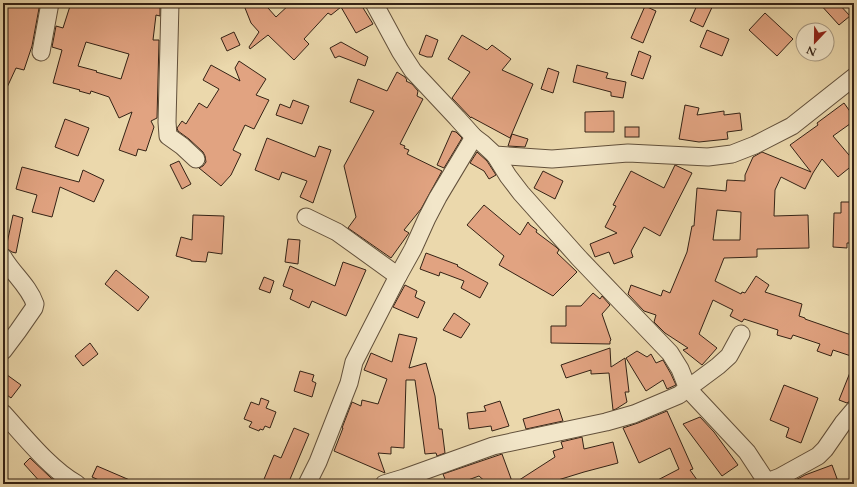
<svg xmlns="http://www.w3.org/2000/svg" width="857" height="487" font-family="Cardo,serif">
<rect width="100%" height="100%" fill="#ebd8ac"/>
<filter id="stains"><feTurbulence type="fractalNoise" baseFrequency=".005" numOctaves="4"/><feColorMatrix values="0 0 0 0 .2 0 0 0 0 .09 0 0 0 0 .02 0 0 0 .5 -.17"/></filter>
<radialGradient id="worn" r=".72"><stop offset=".6" stop-color="#630" stop-opacity="0"/><stop offset="1" stop-color="#630" stop-opacity=".3"/></radialGradient>
<g fill="#e1a381" stroke="#342215" fill-rule="evenodd">
<polygon points="3,3 40,3 32,46 24,70 16,68 3,96"/>
<path d="M71 3H160V16L156 15 153 40H159L157 118 151 121 154 127 146 151 138 149 136 156 119 150 132 112 119 118 109 97 91 91 90 94 79 91 80 90 53 83 62 50 52 47 56 26 63 28ZM86 42 129 54 121 79 96 72 97 71 78 66Z"/>
<polygon points="243,3 266,3 268,8 276,17 291,3 360,3 373,24 356,33 341,7 331,15 328,13 304,39 309,44 294,60 268,35 250,49 249,47 259,32 251,23"/>
<polygon points="698,3 714,3 703,27 690,21"/>
<polygon points="819,3 838,3 850,16 839,25"/>
<polygon points="645,6 656,11 643,43 631,38"/>
<polygon points="765,13 793,39 777,56 749,30"/>
<polygon points="707,30 729,39 722,56 700,47"/>
<polygon points="234,32 240,45 227,51 221,38"/>
<polygon points="426,35 438,40 432,57 427,57 419,54"/>
<polygon points="462,35 487,50 492,45 511,59 502,70 533,84 510,138 471,117 471,118 452,98 470,72 448,59"/>
<polygon points="341,42 368,57 365,66 339,56 335,58 330,48"/>
<polygon points="639,51 651,56 643,79 631,75"/>
<polygon points="239,61 266,79 256,95 269,100 254,129 245,125 233,150 241,154 231,175 221,186 199,168 203,166 206,162 205,156 203,152 189,139 178,131 177,128 182,121 186,124 199,103 207,108 219,89 203,80 211,65 240,81 235,68"/>
<polygon points="577,65 608,73 606,78 626,82 623,98 611,96 611,92 573,82"/>
<polygon points="548,68 559,72 553,93 541,89"/>
<polygon points="397,72 405,77 407,80 406,81 412,84 418,91 417,96 423,99 400,144 405,146 404,148 409,150 407,154 442,171 421,209 404,230 409,233 391,258 348,228 356,217 344,166 374,111 350,102 358,79 387,91"/>
<polygon points="293,100 309,106 302,124 276,115 280,104 290,108"/>
<path d="M844 103 854 117V121L833 136 854 161V164L838 177 822 159 813 173 805 189 781 177 775 190 774 216 808 215 809 248 757 249V257L724 258 715 281 741 294 742 292 745 293 756 276 769 285 765 292 802 304 799 316 805 318V319L854 336V357L833 350 831 356 817 351 820 344 793 335 791 339 777 335 778 330 744 319 742 322 730 316 733 310 713 300 699 334 717 348 702 365 683 350 688 348 665 333 654 322 656 315 644 311 628 294 631 285 661 296 663 290 670 293 687 252 692 226H694L697 188 726 191 727 180 745 181V175L753 157 762 152 811 172 790 145 818 125 817 123ZM717 210 741 212 740 240H713Z"/>
<polygon points="685,105 699,108 697,115 724,111 724,115 740,113 742,130 727,132 728,139 699,142 679,139"/>
<polygon points="614,111 614,132 585,132 585,112"/>
<polygon points="65,119 89,128 78,156 55,147"/>
<rect x="625" y="127" width="14" height="10"/>
<polygon points="452,131 456,132 462,138 444,168 437,165"/>
<polygon points="512,134 528,139 525,147 508,146"/>
<polygon points="267,138 315,157 319,146 331,150 313,203 300,197 307,181 282,172 279,180 255,170"/>
<polygon points="477,152 487,161 496,175 489,179 484,171 470,163"/>
<polygon points="179,161 191,184 182,189 170,165"/>
<polygon points="675,165 692,173 660,236 644,227 631,251 633,257 614,264 609,252 595,257 590,244 617,233 605,227 616,206 613,205 631,171 664,188"/>
<polygon points="22,167 79,182 83,170 104,180 94,202 60,187 52,217 32,212 37,195 16,189"/>
<polygon points="543,171 563,181 555,199 534,188"/>
<polygon points="841,202 854,202 854,243 847,243 847,248 833,247 834,213 841,213"/>
<polygon points="484,205 520,235 528,222 530,225 537,230 536,232 556,247 559,250 557,253 577,272 553,296 499,265 504,256 467,225"/>
<polygon points="13,215 23,218 16,253 12,252 6,248"/>
<polygon points="193,215 224,216 222,254 208,252 206,262 191,261 191,260 176,256 181,237 192,240"/>
<polygon points="288,239 300,240 298,264 285,262"/>
<polygon points="426,253 458,265 457,266 488,283 480,298 461,288 464,281 440,272 439,276 420,269"/>
<polygon points="343,262 366,270 346,316 312,301 309,308 290,299 293,290 283,286 290,266 335,286"/>
<polygon points="116,270 149,297 138,311 105,284"/>
<polygon points="264,277 274,281 270,293 259,289"/>
<polygon points="405,285 417,291 415,297 425,302 418,318 393,307"/>
<polygon points="593,293 600,299 602,296 610,305 602,314 611,340 610,341 610,344 551,343 551,326 566,326 566,306 581,306"/>
<polygon points="454,313 470,324 461,338 443,330"/>
<polygon points="399,334 417,338 409,368 426,363 435,396 439,429 442,429 445,453 437,456 436,453 425,454 415,380 406,380 404,448 391,447 391,454 378,453 385,473 334,451 343,428 342,428 352,402 361,406 362,400 378,404 387,379 364,370 371,353 392,362"/>
<polygon points="90,343 98,354 83,366 75,356"/>
<polygon points="610,348 611,367 625,358 629,392 625,392 627,402 616,409 613,410 609,373 591,374 591,370 566,378 561,365"/>
<polygon points="637,351 647,357 651,354 656,363 663,360 671,374 676,385 667,389 663,380 646,391 626,358"/>
<polygon points="853,365 854,365 854,400 850,401 847,403 839,400"/>
<polygon points="300,371 314,375 312,381 316,383 312,397 294,391"/>
<polygon points="3,372 21,385 11,398 3,392"/>
<polygon points="784,385 818,398 801,443 786,437 789,428 770,420"/>
<polygon points="261,398 269,401 266,408 276,412 270,428 265,426 263,430 260,429 259,431 249,427 252,422 244,419 251,402 259,405"/>
<polygon points="500,401 509,426 492,431 491,426 469,429 467,413 486,411 484,406"/>
<polygon points="559,409 563,421 526,429 523,419"/>
<polygon points="667,411 693,469 690,470 700,484 650,484 679,469 670,448 639,463 623,428 638,423"/>
<polygon points="700,417 714,432 738,465 722,476 683,424"/>
<polygon points="294,428 309,434 288,484 262,484 274,455 281,458"/>
<polygon points="582,437 584,449 613,442 618,463 584,472 545,484 488,484 479,476 457,484 447,484 443,474 496,456 502,454 513,484 555,457 553,451 563,448 561,442"/>
<polygon points="30,458 50,477 59,484 42,484 24,464"/>
<polygon points="832,465 839,484 788,484 805,475"/>
<polygon points="97,466 139,484 108,484 92,477"/>
</g>
<g fill="none" stroke-linecap="round" stroke-linejoin="round">
<g stroke="#62503b" stroke-width="19">
<g id="minor">
<polyline points="170,3 167,122 168,136 182,146 196,159"/>
<polyline points="374,3 400,51 413,71 457,118 474,137 482,143 495,155 552,159 628,153 708,157 732,154 755,145 792,126 854,77"/>
<polyline points="41,52 50,3"/>
<polyline points="495,155 508,176 521,193 579,258 670,353 680,369 688,389 747,452 768,484"/>
<polyline points="306,217 337,232 398,276"/>
<path d="M3 257C12 273 29 286 35 304L34 308 18 331 3 351"/>
<path d="M3 413C24 436 50 469 77 484"/>
<polyline points="767,482 780,477 818,456 825,449 843,423 854,410"/>
<polyline points="307,484 318,462 349,383 354,362 398,276 413,249 427,218 438,197 474,137"/>
<polyline points="384,484 404,478 493,446 606,422 634,414 679,395 718,366 729,356 741,334"/>
</g>
</g>
<use href="#minor" stroke="#f2e6c9" stroke-width="17"/>
</g>
<rect width="857" height="487" fill="none" stroke="#ebd8ac" stroke-width="16"/>
<rect x="4" y="4" width="849" height="479" fill="none" stroke="#342215" stroke-width="2"/>
<rect x="8" y="8" width="841" height="471" fill="none" stroke="#342215"/>
<g transform="translate(815 42) rotate(202)"><circle r="19" fill="#f2e6c9" stroke="#a69881"/>
<path d="M0-3L7 15L0 10L-7 15Z" fill="#8f2418"/>
<text y="-6" font-size="11" font-weight="bold" text-anchor="middle" fill="#342215">N</text>
</g>
<rect width="100%" height="100%" filter="url(#stains)"/>
<rect width="100%" height="100%" fill="url(#worn)"/>
</svg>
